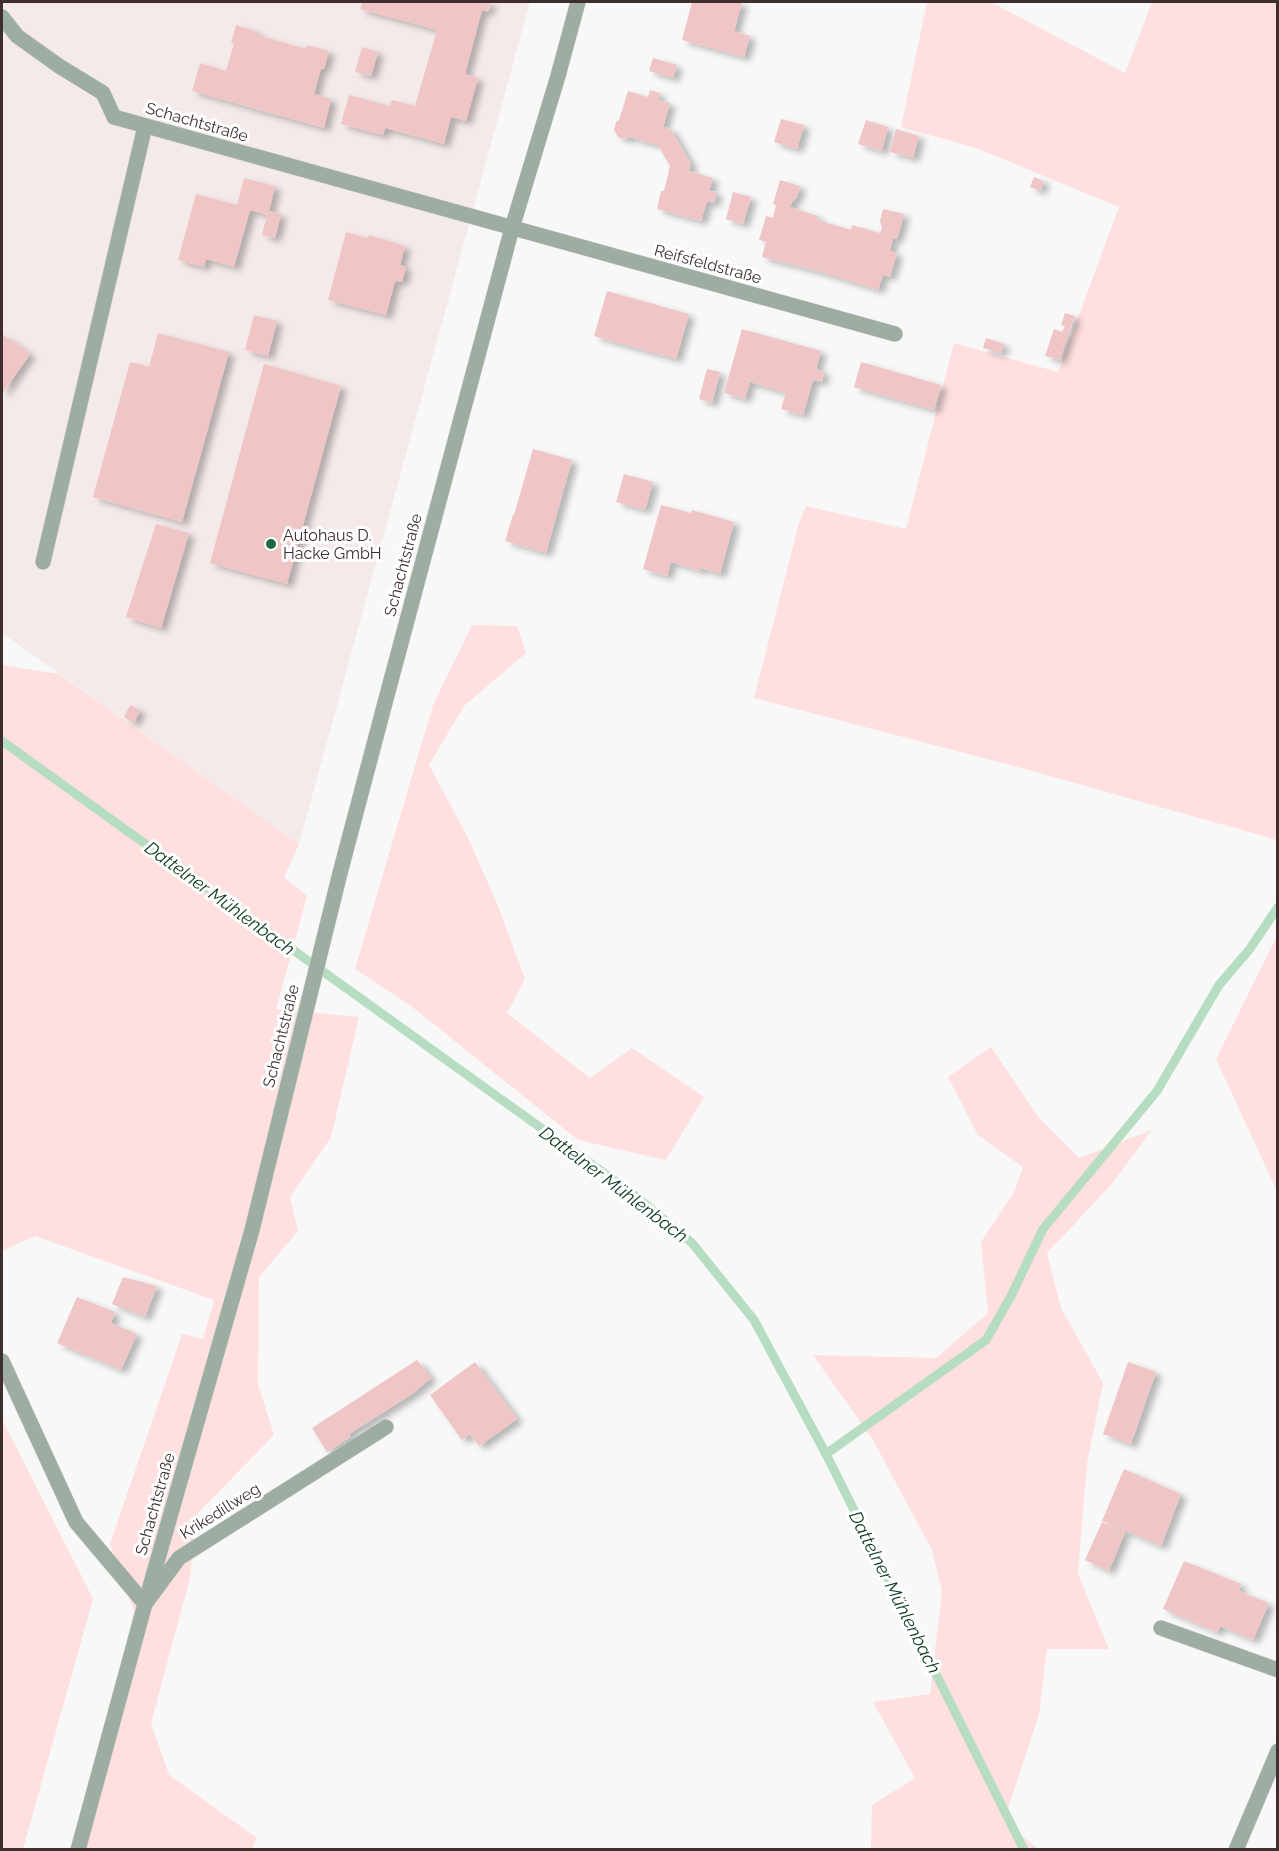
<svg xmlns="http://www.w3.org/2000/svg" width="1279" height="1851" font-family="Raleway,sans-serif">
<defs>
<filter id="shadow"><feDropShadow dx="6" dy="4" stdDeviation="3" flood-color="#0004"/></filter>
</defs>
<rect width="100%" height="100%" fill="#f8f8f8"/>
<polygon fill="#f5eaea" points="2,2 530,2 299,844 2,633"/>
<g fill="#ffdfdf">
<polygon points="927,2 991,2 1125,73 1152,2 1277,2 1277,840 1014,766 754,698 799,523 806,506 906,529 954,343 1058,372 1119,207 976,148 901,127"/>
<polygon points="472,625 517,626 526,653 464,706 429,765 469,840 498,906 525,979 507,1013 590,1078 632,1048 704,1097 666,1160 578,1140 411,1006 355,969 433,705"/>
<polygon points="2,665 59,674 299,844 284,877 307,896 276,1009 359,1017 331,1137 290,1197 298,1231 259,1277 258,1384 274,1435 196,1515 190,1578 151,1723 169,1775 257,1838 252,1849 78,1850 77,1847 134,1611 110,1544 182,1334 203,1339 214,1300 35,1236 2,1251"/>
<polygon points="1277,936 1278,936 1277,1191 1216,1059"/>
<polygon points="991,1047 1039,1118 1079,1158 1152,1130 1111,1185 1047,1253 1061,1308 1103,1383 1087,1464 1078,1574 1109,1649 1047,1649 1039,1714 1004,1821 1038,1849 871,1849 872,1805 915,1778 873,1702 930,1694 942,1592 932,1550 873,1440 813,1355 936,1358 988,1313 981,1242 1014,1192 1023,1167 978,1135 948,1077"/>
<polygon points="2,1419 93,1599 23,1849 2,1849"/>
</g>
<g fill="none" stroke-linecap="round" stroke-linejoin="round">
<g stroke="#b6ddc1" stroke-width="9">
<polyline points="2,741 633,1194 692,1243 754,1320 826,1454 1024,1850"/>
<polyline points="826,1454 986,1340 1011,1296 1043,1229 1157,1091 1219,985 1249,950 1278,907"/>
</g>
</g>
<g fill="#f0c5c5" filter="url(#shadow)">
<polygon points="362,2 451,2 457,3 457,2 491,2 488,12 482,10 465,74 478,78 466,121 451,117 444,144 385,128 383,135 341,124 349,95 390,106 392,100 415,106 437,30 360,9"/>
<polygon points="692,2 742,2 734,31 750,36 744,57 682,40"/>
<polygon points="236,25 257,32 257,35 306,49 307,45 329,51 324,69 321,68 314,94 331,99 324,128 192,91 200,63 226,71 234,44 231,43"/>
<polygon points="362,47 378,52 371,76 355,72"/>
<polygon points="653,58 677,65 673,78 649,71"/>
<polygon points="650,90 660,93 658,100 670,103 663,127 671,129 691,164 689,171 713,178 709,191 717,192 714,203 707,201 701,221 657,209 661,191 664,191 670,166 658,145 629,137 626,139 618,137 614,130 616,122 619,120 628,91 648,97"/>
<polygon points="781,119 804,125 797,149 774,142"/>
<polygon points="866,120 888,127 882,151 858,144"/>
<polygon points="896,129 919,136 913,158 890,152"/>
<polygon points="1034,177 1044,181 1040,191 1030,187"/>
<polygon points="244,178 275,186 269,211 281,214 275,238 262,235 267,215 250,210 234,267 206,259 204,267 178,260 196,194 237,205"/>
<polygon points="780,180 800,186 797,197 792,202 790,207 818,216 817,220 851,230 852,225 880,233 882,228 880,221 883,209 904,214 897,239 893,238 890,251 897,253 890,277 883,275 878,290 821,272 762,257 766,242 759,240 766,216 773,218 776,205 773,204"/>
<polygon points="733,192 751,197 743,224 726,219"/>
<polygon points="346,232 368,238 369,235 405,246 400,265 406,267 402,282 395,281 386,315 328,300"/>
<polygon points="607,291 689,314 676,359 594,336"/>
<polygon points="1065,313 1075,316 1060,360 1045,356 1054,329 1062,332 1065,326 1061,325"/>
<polygon points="254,315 277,321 268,356 245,350"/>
<polygon points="742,329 821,351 816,369 824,372 822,382 813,380 803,415 781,409 786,393 750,382 745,399 724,393"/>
<polygon points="158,333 229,352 182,522 93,497 130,362 149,367"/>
<polygon points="2,334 30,354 2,394"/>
<polygon points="986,338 1004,344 1001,353 983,348"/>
<polygon points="861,362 941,385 934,410 854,387"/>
<polygon points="264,364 341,386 287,584 210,563"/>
<polygon points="707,369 720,372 712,403 699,399"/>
<polygon points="533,449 572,460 546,553 505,541 513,515 514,515"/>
<polygon points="624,474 653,482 645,510 616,502"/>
<polygon points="661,505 691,513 692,510 734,522 720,574 701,568 701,571 671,562 667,576 643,569"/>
<polygon points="156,524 189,533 161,628 126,617"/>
<polygon points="130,705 140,710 134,723 124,717"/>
<polygon points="123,1277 157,1286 145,1317 112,1304"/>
<polygon points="77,1297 115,1312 111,1323 137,1334 121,1370 57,1343"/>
<polygon points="417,1360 431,1378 412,1394 349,1434 351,1437 327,1452 312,1428"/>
<polygon points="475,1362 517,1419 479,1446 470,1434 462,1440 430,1395"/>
<polygon points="1128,1362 1156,1372 1131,1444 1103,1434"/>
<polygon points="1124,1469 1181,1494 1161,1546 1102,1521"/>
<polygon points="1102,1522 1125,1532 1109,1571 1085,1560"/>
<polygon points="1184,1561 1241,1584 1239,1591 1269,1603 1253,1640 1220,1626 1217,1632 1163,1609"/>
</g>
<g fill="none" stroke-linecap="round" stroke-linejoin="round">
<g stroke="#d7d4d4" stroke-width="16">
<g id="lane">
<polyline points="2,17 17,36 59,66 103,93 114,117"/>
<polyline points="43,562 145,126"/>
<polyline points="1161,1628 1278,1670"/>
<polyline points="1236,1850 1278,1751"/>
</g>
</g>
<g stroke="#d7d4d4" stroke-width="16">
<g id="street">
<polyline points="114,117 895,334"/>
<polyline points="2,1361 76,1522 145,1604 179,1558 386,1427"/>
<polyline points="78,1850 145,1604 252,1230 340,873 386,699 512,228 558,76 578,2"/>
</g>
</g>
<use href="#lane" stroke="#9dada1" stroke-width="15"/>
<use href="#street" stroke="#9dada1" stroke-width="15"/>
</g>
<circle fill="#196c3d" stroke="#fff" stroke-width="2" cx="271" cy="544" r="6"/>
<g text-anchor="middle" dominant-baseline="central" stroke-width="6" stroke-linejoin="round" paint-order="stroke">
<g font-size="16" fill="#3f2e2e" stroke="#fff">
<text transform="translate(197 122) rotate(16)">Schachtstraße</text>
<text transform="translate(708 264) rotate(15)">Reifsfeldstraße</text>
<text transform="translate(403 565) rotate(-75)">Schachtstraße</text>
<text transform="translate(281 1036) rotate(-76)">Schachtstraße</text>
<text transform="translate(155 1504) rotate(-74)">Schachtstraße</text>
<text transform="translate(220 1511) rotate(-32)">Krikedillweg</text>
</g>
<g font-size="16" fill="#3f2e2e" stroke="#fff" text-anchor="start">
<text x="283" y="535">Autohaus D.<tspan x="283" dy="18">Hacke GmbH</tspan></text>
</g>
<g font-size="18" font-style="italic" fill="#0b3a1f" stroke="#fff">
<text transform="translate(220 898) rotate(36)">Dattelner Mühlenbach</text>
<text transform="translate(614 1184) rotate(37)">Dattelner Mühlenbach</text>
<text transform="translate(895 1592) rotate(63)">Dattelner Mühlenbach</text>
</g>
</g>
<rect width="1279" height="1851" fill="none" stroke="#3f2e2e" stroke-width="6"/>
</svg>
